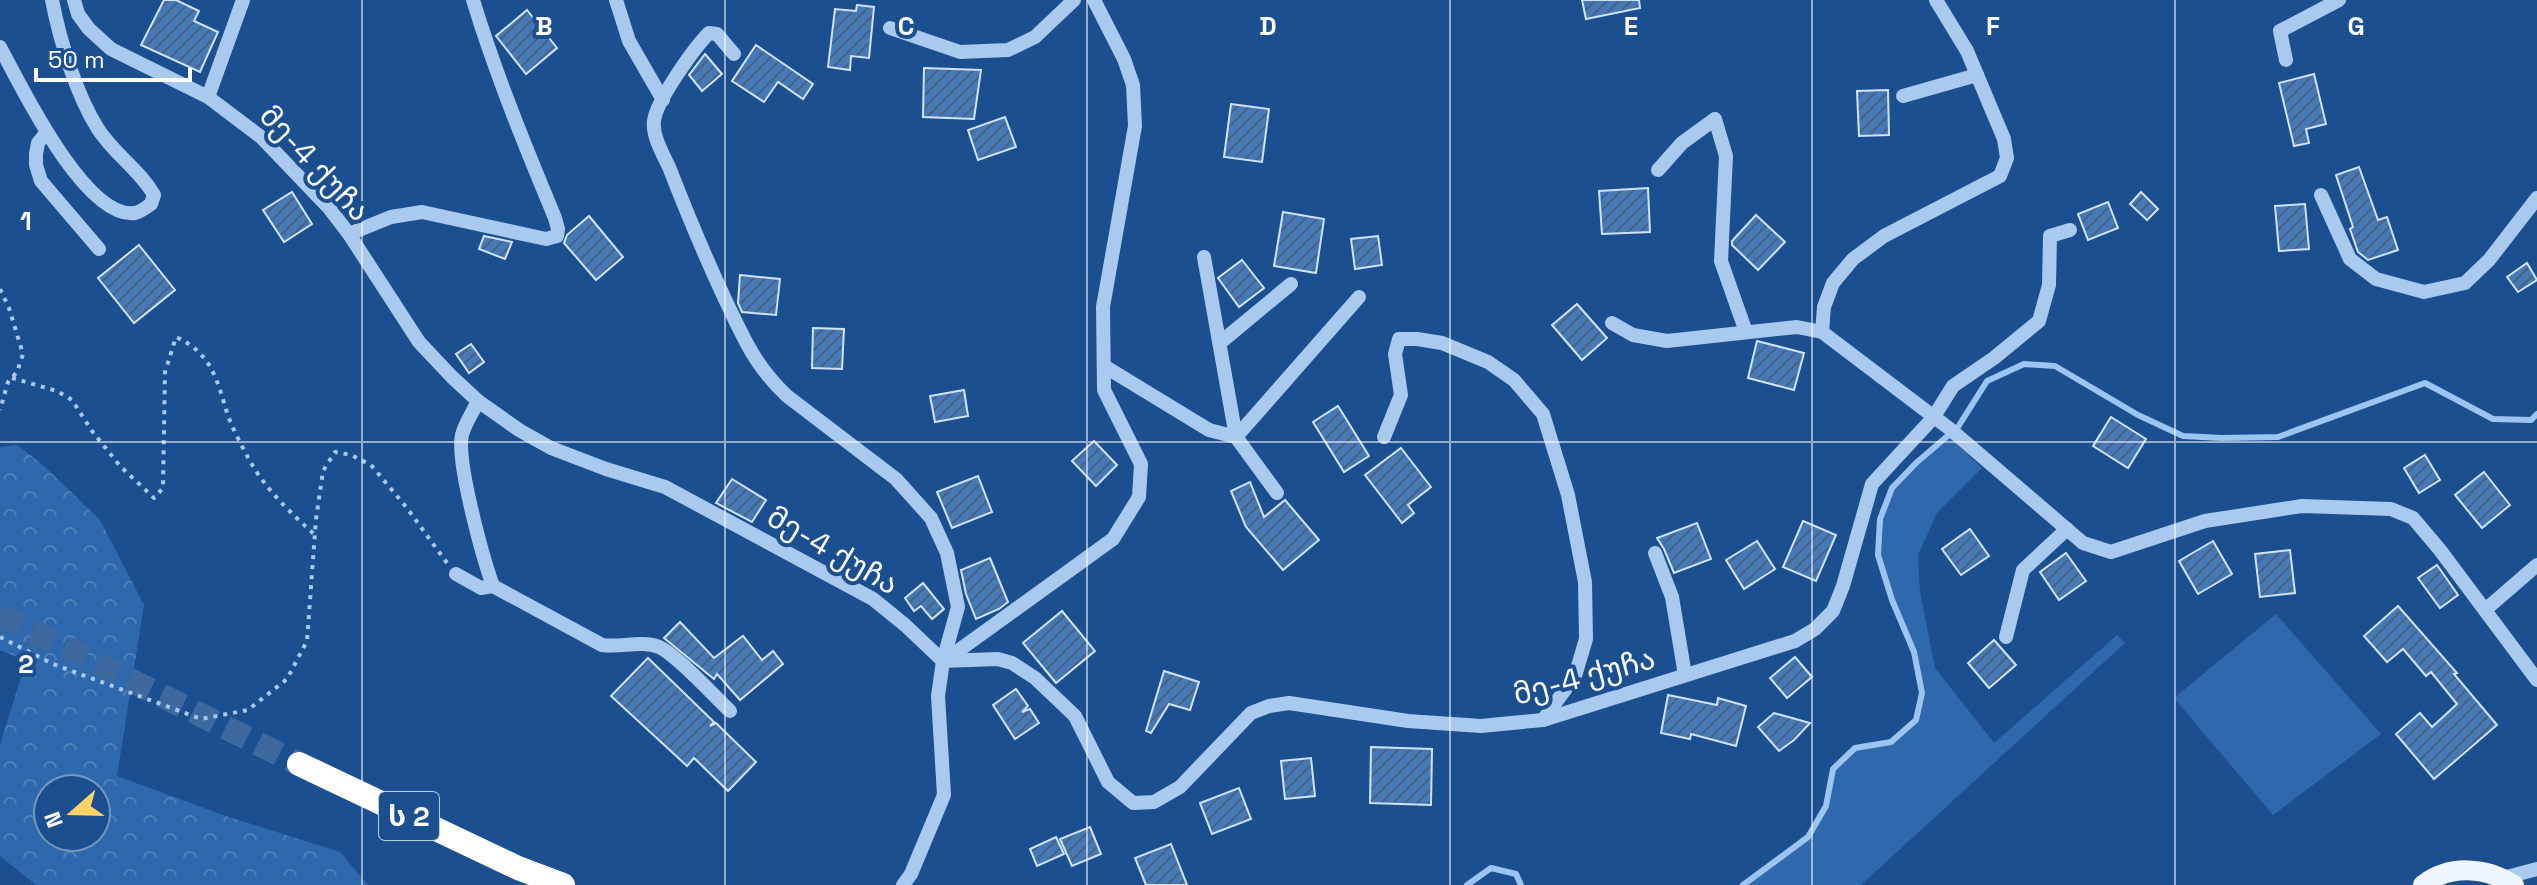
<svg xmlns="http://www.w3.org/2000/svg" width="2537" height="885" font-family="'Space Grotesk','Noto Sans Georgian',sans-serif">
<defs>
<pattern id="forest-crowns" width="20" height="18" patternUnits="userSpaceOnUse" patternTransform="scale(2)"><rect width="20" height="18" fill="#2e69ad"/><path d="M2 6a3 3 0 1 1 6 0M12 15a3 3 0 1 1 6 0" fill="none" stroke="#4d80b9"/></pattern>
<pattern id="building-hatch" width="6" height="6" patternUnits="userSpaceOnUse" patternTransform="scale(2)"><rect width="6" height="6" fill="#4478b7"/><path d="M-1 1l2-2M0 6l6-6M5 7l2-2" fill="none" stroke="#486282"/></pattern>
</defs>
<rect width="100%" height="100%" fill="#1b4f8f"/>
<g fill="#2e69ad">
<polygon points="1948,435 1982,468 1937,513 1918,555 1920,592 1935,668 1994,743 2117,635 2125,643 1861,885 1743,885 1808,836 1826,806 1833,769 1855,748 1891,742 1916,719 1922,693 1914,652 1892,600 1878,555 1880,519 1892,488"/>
<polygon points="2276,614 2381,734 2273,815 2174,698"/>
</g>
<path fill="url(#forest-crowns)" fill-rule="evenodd" d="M17 445 43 465 100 520 144 605 117 776 226 816 340 852 368 885H36L0 856V745L26 661 0 650V447ZM96 789V837H48V789Z"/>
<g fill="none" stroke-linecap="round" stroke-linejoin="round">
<g stroke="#9cc4f0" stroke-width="6">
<polyline points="1467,885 1491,868 1516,874 1521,885"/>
<polyline points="1743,885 1808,837 1826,806 1833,769 1855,748 1891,742 1916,720 1922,693 1914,652 1892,600 1878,555 1880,519 1892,488 1916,463 1958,427 1987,381 2024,364 2055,366 2138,415 2183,436 2222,438 2278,437 2425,383 2493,419 2531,420 2537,414"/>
</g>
</g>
<g fill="url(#building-hatch)" stroke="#cfe3fa" stroke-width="2">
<polygon points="164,0 176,0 199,11 194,21 218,32 200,72 141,45"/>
<polygon points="1582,0 1639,0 1640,8 1586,19"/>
<polygon points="857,5 874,7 869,58 851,56 850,70 828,67 835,9 856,11"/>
<polygon points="527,10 557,48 526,74 496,36"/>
<polygon points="756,45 813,84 803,99 778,82 764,102 732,81"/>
<polygon points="705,54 722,74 702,91 689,75"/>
<polygon points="924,68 981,70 974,119 923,117"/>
<polygon points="2314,74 2326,124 2306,129 2309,143 2294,146 2279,83"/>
<polygon points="1888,90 1889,135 1859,136 1857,91"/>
<polygon points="1231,104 1269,109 1262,162 1224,157"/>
<polygon points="1005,117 1016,147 978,160 968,130"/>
<polygon points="2359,167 2378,220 2387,217 2398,250 2368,260 2358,252 2350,229 2353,227 2336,175"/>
<polygon points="1648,188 1650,232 1602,234 1599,191"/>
<polygon points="292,192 312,224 284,242 263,210"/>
<polygon points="2141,192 2158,209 2147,220 2130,204"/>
<polygon points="2108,202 2118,228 2088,240 2078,214"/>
<polygon points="2305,204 2309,249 2279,251 2275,206"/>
<polygon points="1283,212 1324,219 1316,273 1274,266"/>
<polygon points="1756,215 1785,242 1758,270 1732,245 1732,241"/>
<polygon points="589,216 623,257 596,280 564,243 567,235"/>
<polygon points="484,236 512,242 505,259 479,249"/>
<polygon points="1378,236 1382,265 1355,269 1351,239"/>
<polygon points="139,245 175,290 134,323 98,278"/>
<polygon points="1242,260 1264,288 1239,307 1218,278"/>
<polygon points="2527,263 2537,280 2518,292 2507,277"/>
<polygon points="740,275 780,279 776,315 742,312 738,303"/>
<polygon points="1577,304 1607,338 1582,360 1552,325"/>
<polygon points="813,328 844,329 842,369 812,368"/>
<polygon points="1757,341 1804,353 1794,390 1748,378"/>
<polygon points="471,344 484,362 469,373 456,354"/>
<polygon points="964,390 968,416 935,422 930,396"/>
<polygon points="1338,406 1369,456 1344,472 1313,422"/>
<polygon points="2111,417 2146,439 2128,468 2093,446"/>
<polygon points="1094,441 1117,465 1096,486 1072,461"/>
<polygon points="1401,448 1431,487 1408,505 1414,513 1402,523 1365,475"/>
<polygon points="2425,455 2440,480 2419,493 2404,468"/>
<polygon points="2484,472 2510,505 2482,528 2455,495"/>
<polygon points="978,476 992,512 952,528 937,492"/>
<polygon points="732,479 766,500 752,522 716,503"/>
<polygon points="1250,482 1264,517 1285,500 1319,540 1283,570 1246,527 1231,491"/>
<polygon points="1803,521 1836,535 1816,581 1783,567"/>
<polygon points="1697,523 1711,559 1674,573 1664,549 1657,538"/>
<polygon points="1970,529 1989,556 1961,575 1942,549"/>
<polygon points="1757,541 1775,569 1744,589 1726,560"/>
<polygon points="2213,541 2232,574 2198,594 2179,561"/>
<polygon points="2290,550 2295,593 2260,597 2255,554"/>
<polygon points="2066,553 2086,581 2059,600 2040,572"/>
<polygon points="990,558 1008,602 999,609 976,619 966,594 961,570"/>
<polygon points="2437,565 2458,595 2440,608 2418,578"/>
<polygon points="923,583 944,609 932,619 921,606 914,611 905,598"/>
<polygon points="2398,606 2457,673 2454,674 2497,725 2434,779 2396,734 2420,713 2432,727 2457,704 2431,672 2426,676 2403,649 2387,662 2364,636"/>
<polygon points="1062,611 1095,651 1056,683 1023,643"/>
<polygon points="680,622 714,658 743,636 762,660 773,651 783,664 740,700 717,674 714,679 664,638"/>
<polygon points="1994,640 2016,665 1989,688 1968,663"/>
<polygon points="1795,657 1812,677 1787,698 1770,678"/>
<polygon points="648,658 714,722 710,726 716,723 756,762 728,791 694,758 687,766 611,696"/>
<polygon points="1164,671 1199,682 1190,710 1169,704 1151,733 1146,731"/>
<polygon points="1016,689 1028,706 1022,712 1030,709 1039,723 1015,739 993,705"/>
<polygon points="1668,695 1717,705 1718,698 1746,706 1736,746 1691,734 1690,739 1661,733"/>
<polygon points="1774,713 1810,723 1794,740 1779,751 1758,727"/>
<polygon points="1371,747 1432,749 1431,805 1370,803"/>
<polygon points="1311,758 1315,796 1285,799 1281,761"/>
<polygon points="1239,788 1251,819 1212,834 1200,803"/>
<polygon points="1090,827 1101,854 1072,866 1060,839"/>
<polygon points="1056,837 1064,854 1037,866 1030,849"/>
<polygon points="1171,844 1187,885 1146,885 1135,858"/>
</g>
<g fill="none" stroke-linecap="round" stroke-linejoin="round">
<polyline stroke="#3d69a0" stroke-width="24" stroke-dasharray="24 12" stroke-linecap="butt" points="0,615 299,764"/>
<g stroke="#a9c9ee" stroke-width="4" stroke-dasharray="4 6" stroke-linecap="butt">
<polyline points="0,289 9,308 23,354 17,372 8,382 0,410"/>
<path d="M12 378 57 391 72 400 92 431 120 466 154 498 163 488 165 372 176 337C213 354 217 381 228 416 234 431 242 447 250 461 266 490 291 513 315 535"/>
<polyline points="0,637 53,664 201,719 248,710 287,679 307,641 316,519 323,471 335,452 351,455 371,465 407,508 447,563"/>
</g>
<g stroke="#a9c9ee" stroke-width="14">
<polyline points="74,0 78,14 89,29 111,49 208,97 261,137 329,208 349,234 419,342 452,377 478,401 519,430 551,448 606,469 665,487 873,599 905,625 943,661 998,659 1012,663 1035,678 1075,716 1108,782 1133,803 1154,802 1180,787 1251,713 1269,706 1289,703 1408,721 1481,726 1543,720 1795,641 1815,629 1833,611 1843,586 1872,484 1933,418 1953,386 1994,358 2039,321 2049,285 2050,236 2070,230"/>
<polyline points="616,0 629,41 663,100"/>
<polyline points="890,28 960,52 1008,50 1035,37 1074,0"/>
<path d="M0 47C20 84 85 220 135 213 140 212 147 207 151 204L154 195C139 169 114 154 98 129 76 94 60 41 52 0"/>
<path d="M734 54 717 34 709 33C695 47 656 101 654 121 652 136 663 154 669 167 692 226 717 286 746 342 757 363 770 380 787 396L896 479 931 518 947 553 958 607 943 661 938 696 944 795 911 874 903 885"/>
<polyline points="2286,60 2280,31 2339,0"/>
<polyline points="1903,96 1977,75"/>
<polyline points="208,97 243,0"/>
<polyline points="46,133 38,143 36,154 36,165 41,181 99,249"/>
<polyline points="1658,170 1682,143 1715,119 1726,156 1721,261 1746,332"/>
<polyline points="2321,195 2350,259 2376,279 2424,292 2465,283 2489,260 2537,198"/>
<path d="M349 234 391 217 422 212 546 239 557 236 558 229 555 218C525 146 496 75 473 0"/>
<polyline points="1612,323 1633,335 1667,341 1797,327 1822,332 1950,429 2083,543 2111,552 2205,521 2302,506 2391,509 2413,518 2440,550 2537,680"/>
<polyline points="1822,332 1824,307 1833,283 1853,259 1884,236 2000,176 2007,158 2004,139 1967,51 1936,0"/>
<polyline points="1221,342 1291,284"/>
<polyline points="1104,366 1209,430 1236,437 1204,257"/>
<polyline points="1384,437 1401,395 1395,354 1399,339 1417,339 1442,343 1488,362 1514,380 1543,414 1568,495 1585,582 1586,639 1575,676 1543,720"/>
<polyline points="1277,493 1236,437 1359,297"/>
<polyline points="1655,553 1672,597 1685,675"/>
<path d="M456 574 481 588 493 586C483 558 456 461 462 435 465 423 473 412 478 401"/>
<path d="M493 586 602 645C620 648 642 640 659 647 676 654 715 697 730 711"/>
<polyline points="2485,610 2537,565"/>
<polyline points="2006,637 2023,570 2067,529"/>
<polyline points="944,661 1113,539 1139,497 1141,464 1104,390 1103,307 1135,126 1133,85 1124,59 1094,0"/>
<polyline points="2503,878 2537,869"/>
</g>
<path stroke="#f0f6ff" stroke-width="20" d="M2423 885C2450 864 2486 867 2514 885"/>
<polyline stroke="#fff" stroke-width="24" points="299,764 518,868 563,885"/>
</g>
<path fill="none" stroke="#fff" stroke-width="2" stroke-opacity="0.55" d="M362 0V885M725 0V885M1087 0V885M1450 0V885M1812 0V885M2175 0V885M0 442H2537"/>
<g text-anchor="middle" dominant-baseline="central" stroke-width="8" stroke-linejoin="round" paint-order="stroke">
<rect fill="#1b4f8f" stroke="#bbcadd" stroke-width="2" x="379" y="792" width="60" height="48" rx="6"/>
<g font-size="28" font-weight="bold" fill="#fff">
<text x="409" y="816">ს 2</text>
</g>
<g font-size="30" fill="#fff" stroke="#1b4f8f">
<text transform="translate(315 163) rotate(47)">მე-4 ქუჩა</text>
<text transform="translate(833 550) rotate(30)">მე-4 ქუჩა</text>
<text transform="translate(1584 676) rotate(-15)">მე-4 ქუჩა</text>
</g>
</g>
<g font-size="26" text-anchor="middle" font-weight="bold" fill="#fff" stroke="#1b4f8f" stroke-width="8" stroke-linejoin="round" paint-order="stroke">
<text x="544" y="35">B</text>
<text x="906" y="35">C</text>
<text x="1268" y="35">D</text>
<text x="1631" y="35">E</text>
<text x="1993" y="35">F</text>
<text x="2356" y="35">G</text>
<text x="26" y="230">1</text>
<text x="26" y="673">2</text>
</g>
<g transform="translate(72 813) rotate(250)"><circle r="38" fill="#1b4f8f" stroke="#7695bc" stroke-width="2"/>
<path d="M0-6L14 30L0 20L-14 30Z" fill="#ffd166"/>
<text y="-12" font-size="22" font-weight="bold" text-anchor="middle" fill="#ffffff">N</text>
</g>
<path d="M36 68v12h154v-12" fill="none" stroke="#ffffff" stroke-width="4"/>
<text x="48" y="68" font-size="24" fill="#ffffff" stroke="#1b4f8f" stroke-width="6" paint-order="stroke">50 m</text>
</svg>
